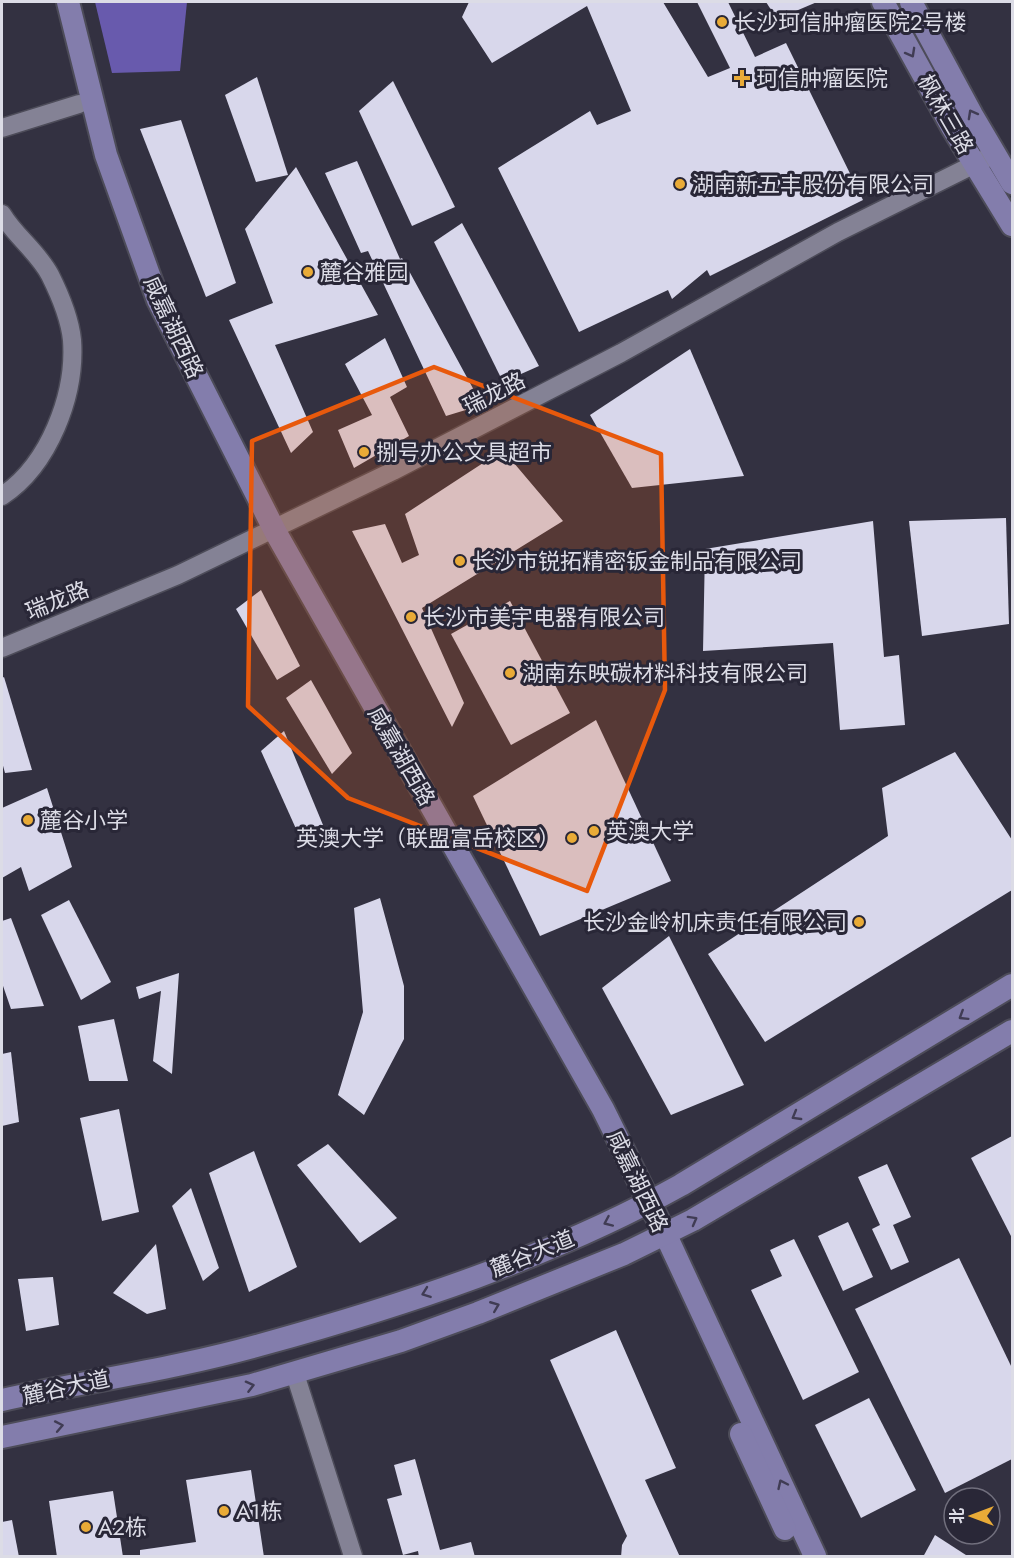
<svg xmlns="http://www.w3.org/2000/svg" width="1014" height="1558" font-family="Jost,'Noto Sans SC',sans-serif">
<rect width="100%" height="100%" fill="#333141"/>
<polygon fill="#685aad" points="95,2 187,2 180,71 112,73"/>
<g fill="#d8d7eb">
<polygon points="469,2 663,2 708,77 730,68 697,2 728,2 755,57 786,43 863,200 710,276 707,270 672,299 668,290 579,332 498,168 590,111 597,125 631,111 587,6 492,63 462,17"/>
<polygon points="766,2 817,2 777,19"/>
<polygon points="257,77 288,175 256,182 225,95"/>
<polygon points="393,81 455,207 412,226 359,111"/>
<polygon points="181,120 236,283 206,297 140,129"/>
<polygon points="357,161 400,259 402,258 482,405 446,416 368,251 361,253 325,173"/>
<polygon points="296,167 378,315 275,345 313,432 291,453 229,320 273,303 245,229"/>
<polygon points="462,223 539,366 503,382 434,242"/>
<polygon points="385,338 407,387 390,397 409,436 354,468 338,430 372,415 345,364"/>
<polygon points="690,349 744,476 632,488 590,415"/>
<polygon points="503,450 563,521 422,608 464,703 452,727 352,531 385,524 402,563 419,555 405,514"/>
<polygon points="1006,518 1009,624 922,636 909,521"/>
<polygon points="873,521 884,657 899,655 905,725 840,730 833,643 703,651 705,549"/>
<polygon points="261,590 300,666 277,680 236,609"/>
<polygon points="510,601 570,713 511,745 451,634"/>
<polygon points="4,677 32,770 5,773 2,762 2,678"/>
<polygon points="311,680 352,753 332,774 286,698"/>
<polygon points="596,720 671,881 540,936 473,796"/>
<polygon points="284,731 323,825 297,831 261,751"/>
<polygon points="955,752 1012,840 1012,890 765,1042 708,954 888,836 882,788"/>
<polygon points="47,788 72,867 29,891 21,867 2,878 2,808"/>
<polygon points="380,898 404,986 404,1039 364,1115 338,1095 363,1012 354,908"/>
<polygon points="69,900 111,982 81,1000 41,915"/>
<polygon points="11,918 44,1006 11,1009 2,983 2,921"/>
<polygon points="669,936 744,1085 671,1115 602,988"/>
<polygon points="179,973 172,1074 153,1061 161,991 139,999 136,987"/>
<polygon points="114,1019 128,1081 89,1081 78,1026"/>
<polygon points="11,1052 19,1122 2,1126 2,1054"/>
<polygon points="119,1109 139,1212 102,1221 80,1118"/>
<polygon points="1012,1136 1012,1238 971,1158"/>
<polygon points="328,1144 397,1218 360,1243 297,1165"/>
<polygon points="254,1151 297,1267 249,1292 209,1173"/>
<polygon points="887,1164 911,1217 893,1225 909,1262 891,1270 872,1229 880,1225 858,1177"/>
<polygon points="191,1188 219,1268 203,1281 172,1206"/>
<polygon points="848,1222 873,1277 843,1291 818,1236"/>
<polygon points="794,1239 859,1372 803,1400 751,1290 782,1276 770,1250"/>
<polygon points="156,1244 166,1309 147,1314 113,1293"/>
<polygon points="959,1258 1012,1368 1012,1459 945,1493 855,1309"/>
<polygon points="53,1277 59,1325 26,1331 18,1279"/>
<polygon points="616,1330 676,1468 645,1480 680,1557 621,1557 622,1545 627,1536 550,1360"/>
<polygon points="869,1398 916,1490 861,1518 815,1425"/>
<polygon points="415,1459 440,1550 471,1542 475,1557 419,1557 418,1551 403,1555 387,1499 402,1495 394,1465"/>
<polygon points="251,1470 264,1557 140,1557 140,1550 196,1542 186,1480"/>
<polygon points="113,1491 123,1557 57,1557 49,1501"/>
<polygon points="12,1520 19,1557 2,1557 2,1522"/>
<polygon points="935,1535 969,1557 923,1557"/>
</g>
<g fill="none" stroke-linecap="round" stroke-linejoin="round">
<g stroke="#4d4c59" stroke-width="21">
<g id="minor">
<polyline points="2,128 79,104"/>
<path d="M2 214C15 236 38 252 50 275 59 293 70 320 72 340 76 395 49 465 2 496"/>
<polyline points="2,648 178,575 393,471 621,353 838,232 985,159"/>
<polyline points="295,1374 353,1556"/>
</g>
</g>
<g stroke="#4d4c59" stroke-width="26">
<g id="major">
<polyline points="68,2 106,155 158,300 276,533 603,1109 670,1244 815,1556"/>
<polyline points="883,2 952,127 1012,225"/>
<polyline points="911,2 972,115 1012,183"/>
<path d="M2 1400C87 1381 175 1369 260 1345 402 1306 552 1257 681 1185L1012 985"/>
<polyline points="741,1434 785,1529"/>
<polyline points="2,1437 252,1385 401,1341 478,1313 624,1254 693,1220 1012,1031"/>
</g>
</g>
<use href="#minor" stroke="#848295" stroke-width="18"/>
<use href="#major" stroke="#837dac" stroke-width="22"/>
</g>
<defs><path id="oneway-chevron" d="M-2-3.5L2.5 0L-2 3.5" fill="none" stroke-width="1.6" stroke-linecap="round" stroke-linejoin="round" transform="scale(1.5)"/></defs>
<g stroke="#403c54">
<use href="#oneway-chevron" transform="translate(911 53) rotate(61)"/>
<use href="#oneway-chevron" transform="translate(972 114) rotate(-119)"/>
<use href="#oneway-chevron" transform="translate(963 1016) rotate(148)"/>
<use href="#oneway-chevron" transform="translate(796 1116) rotate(150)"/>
<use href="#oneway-chevron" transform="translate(693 1220) rotate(-29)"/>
<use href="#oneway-chevron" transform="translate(608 1222) rotate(156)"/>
<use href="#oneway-chevron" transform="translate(426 1293) rotate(160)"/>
<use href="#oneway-chevron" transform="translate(495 1306) rotate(-22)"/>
<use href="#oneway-chevron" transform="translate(250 1386) rotate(-14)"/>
<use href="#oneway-chevron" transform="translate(59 1426) rotate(-11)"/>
<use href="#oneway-chevron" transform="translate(782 1484) rotate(-115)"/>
</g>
<path fill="#e8590c" fill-opacity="0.2" stroke="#e8590c" stroke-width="4.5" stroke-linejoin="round" d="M434 367 661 454 665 690 587 891 348 798 248 706 252 441Z"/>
<g fill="#e9ab37" stroke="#292737" stroke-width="2">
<circle cx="722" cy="22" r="6"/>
<path d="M739 69h6v6h6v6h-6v6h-6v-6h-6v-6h6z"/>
<circle cx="680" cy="184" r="6"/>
<circle cx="308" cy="272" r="6"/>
<circle cx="364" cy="452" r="6"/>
<circle cx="460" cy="561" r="6"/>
<circle cx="411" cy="617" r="6"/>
<circle cx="510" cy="673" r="6"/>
<circle cx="28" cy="820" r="6"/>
<circle cx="594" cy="831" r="6"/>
<circle cx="572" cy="838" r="6"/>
<circle cx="859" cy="922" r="6"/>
<circle cx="224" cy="1511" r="6"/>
<circle cx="86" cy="1527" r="6"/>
</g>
<g text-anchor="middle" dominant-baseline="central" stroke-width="6" stroke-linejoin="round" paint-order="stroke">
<g font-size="22" fill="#dcdce6" stroke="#292737" text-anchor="start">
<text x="734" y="22">长沙珂信肿瘤医院2号楼</text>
<text x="756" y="78">珂信肿瘤医院</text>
<text x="692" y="184">湖南新五丰股份有限公司</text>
<text x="320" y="272">麓谷雅园</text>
<text x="376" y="452">捌号办公文具超市</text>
<text x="472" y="561">长沙市锐拓精密钣金制品有限公司</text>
<text x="423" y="617">长沙市美宇电器有限公司</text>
<text x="522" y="673">湖南东映碳材料科技有限公司</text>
<text x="40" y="820">麓谷小学</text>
<text x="606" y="831">英澳大学</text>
<text x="560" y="838" text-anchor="end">英澳大学（联盟富岳校区）</text>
<text x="847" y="922" text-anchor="end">长沙金岭机床责任有限公司</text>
<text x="236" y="1511">A1栋</text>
<text x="98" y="1527">A2栋</text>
</g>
<g font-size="22" fill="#dcdce6" stroke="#292737">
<text transform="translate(946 114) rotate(60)">枫林三路</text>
<text transform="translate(174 327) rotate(65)">咸嘉湖西路</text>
<text transform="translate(494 393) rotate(-27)">瑞龙路</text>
<text transform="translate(57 600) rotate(-22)">瑞龙路</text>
<text transform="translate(402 756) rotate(60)">咸嘉湖西路</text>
<text transform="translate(638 1181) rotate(64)">咸嘉湖西路</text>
<text transform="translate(532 1253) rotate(-22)">麓谷大道</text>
<text transform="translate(66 1387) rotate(-12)">麓谷大道</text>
</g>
</g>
<rect width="1014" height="1558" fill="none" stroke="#dcdce6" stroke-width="6"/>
<g transform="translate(972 1516) rotate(270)"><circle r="28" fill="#292737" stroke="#716f7d" stroke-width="1.5"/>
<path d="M0-4.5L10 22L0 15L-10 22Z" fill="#e9ab37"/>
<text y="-9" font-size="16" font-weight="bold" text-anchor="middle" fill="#dcdce6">北</text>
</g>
</svg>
